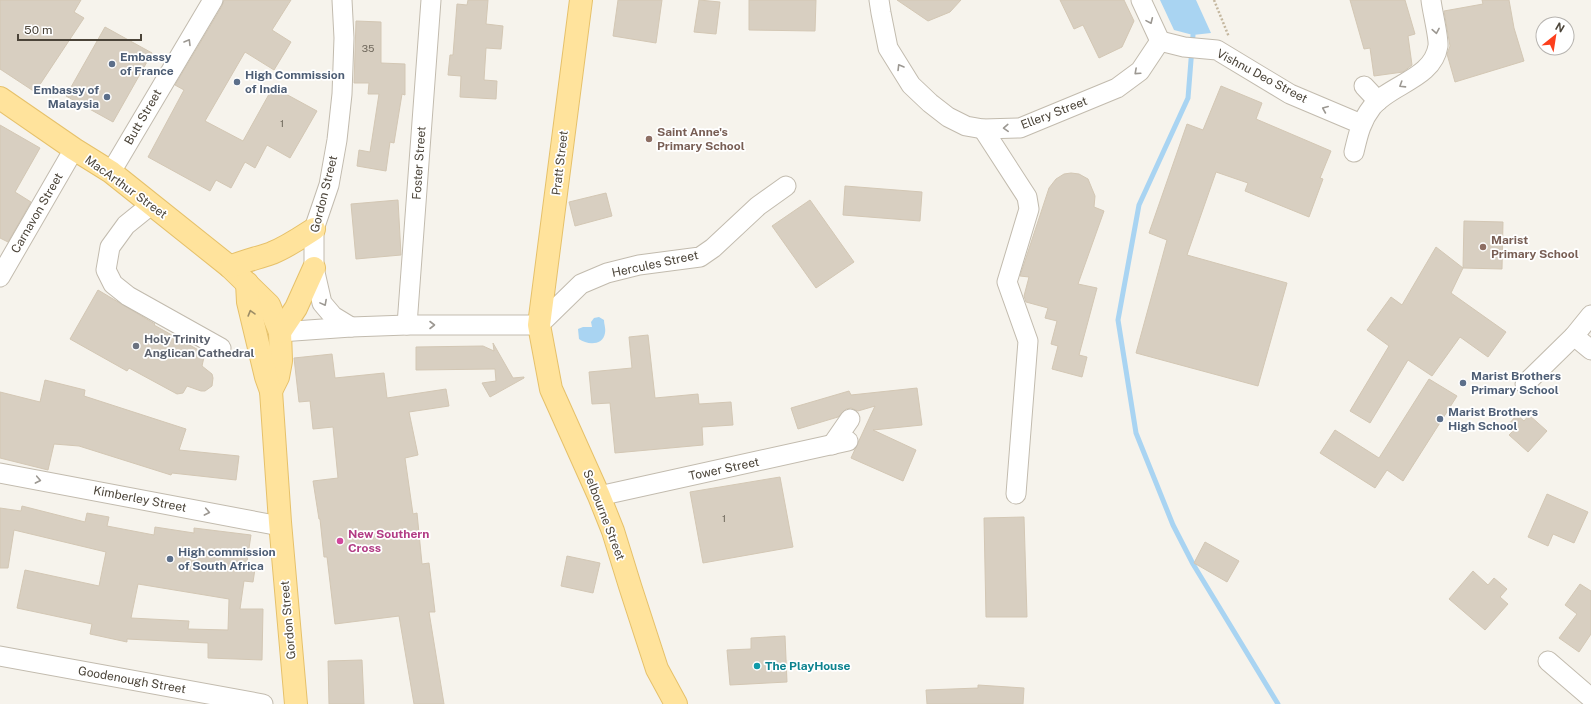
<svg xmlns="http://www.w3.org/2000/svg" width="1591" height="704" font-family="'Public Sans',sans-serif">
<rect width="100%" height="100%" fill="#f6f3ec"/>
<g fill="#a9d4f2">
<polygon points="1160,0 1196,0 1211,33 1193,35 1174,30"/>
<path d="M599 317 604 320C604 324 606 329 605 333 603 346 587 345 579 339L578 329 583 327H592L591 322 594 318Z"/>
</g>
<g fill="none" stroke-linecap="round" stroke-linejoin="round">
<polyline stroke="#a9d4f2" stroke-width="5" points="1193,35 1188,98 1139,205 1118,320 1136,433 1173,525 1193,564 1278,704"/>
</g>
<g fill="#d8cfc1" stroke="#d3c7b4" fill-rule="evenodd">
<polygon points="0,0 81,0 74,12 84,18 35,92 0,69"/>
<polygon points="224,0 291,0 272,30 291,42 274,70 245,52 205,121 243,141 273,87 317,111 290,158 267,145 255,168 245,162 231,188 216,180 210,191 148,157 184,90 175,85 222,6"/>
<polygon points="468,0 488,0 486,24 503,26 501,49 486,48 484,80 497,81 496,99 460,97 461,76 448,75 450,55 453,55 457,4 467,5"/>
<polygon points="618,0 662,0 656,43 613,36"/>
<polygon points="699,0 720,2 716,34 694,32"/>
<polygon points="749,0 816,0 815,31 749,30"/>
<polygon points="897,0 961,0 950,12 928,21"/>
<polygon points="1060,0 1124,0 1134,21 1122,47 1099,58 1083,25 1074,29"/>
<polygon points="1350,0 1405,0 1415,34 1408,36 1412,65 1403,72 1374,76 1370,48 1364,49"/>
<polygon points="1482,0 1509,0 1514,28 1524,61 1455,82 1447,54 1450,46 1444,11 1483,4"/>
<polygon points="356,21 381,22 381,63 405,64 405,95 402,94 394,143 390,142 386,171 357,166 359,150 370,152 379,94 368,94 369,83 354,83"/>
<polygon points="105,27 152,53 113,122 66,96"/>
<polygon points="1221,86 1262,103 1256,119 1331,151 1320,178 1323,179 1309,217 1245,191 1248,183 1216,172 1187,255 1287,283 1258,386 1136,353 1167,240 1149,233 1187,124 1203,130"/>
<polygon points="0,125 40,148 15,192 31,202 8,242 0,238"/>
<polygon points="1071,173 1079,174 1088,179 1095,196 1094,207 1104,211 1078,284 1097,288 1079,355 1087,357 1082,377 1052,369 1058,346 1051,344 1057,321 1045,318 1048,308 1026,302 1024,296 1029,277 1020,276 1049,188 1056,179 1064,174"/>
<polygon points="845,186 922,192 920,221 843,215"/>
<polygon points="606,193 612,216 575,226 569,202"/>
<polygon points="398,200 401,255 356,259 351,204"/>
<polygon points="810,200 854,262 816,288 772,226"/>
<polygon points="1464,221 1503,222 1502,269 1463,268"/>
<polygon points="1436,247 1463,268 1451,293 1506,332 1488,357 1460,337 1432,376 1408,360 1370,423 1350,411 1389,346 1367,330 1391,297 1402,305"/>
<polygon points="98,290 155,324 154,325 202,352 204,357 202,366 212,374 213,378 212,386 205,391 201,391 187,386 183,393 177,394 129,368 127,371 70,339"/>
<polygon points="648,335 655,398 698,394 699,404 731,402 733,425 702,427 703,445 615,453 610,403 592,404 589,372 632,368 629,337"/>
<polygon points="493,343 513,378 524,377 524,378 490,397 482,383 496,381 495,369 416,370 416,347 483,346 494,351"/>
<polygon points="332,354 335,378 384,373 387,398 446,389 449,406 409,412 418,455 405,458 413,514 417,513 422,564 429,563 435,612 429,612 444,704 414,704 399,616 335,624 327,557 324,557 320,519 319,519 313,481 338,478 333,427 313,429 310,401 299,402 294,358"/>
<polygon points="1429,379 1457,396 1403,481 1387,470 1375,488 1320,453 1335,430 1379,458"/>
<polygon points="45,380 85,390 84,396 186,429 179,450 239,456 236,480 172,473 171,475 79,446 54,444 48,470 0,458 0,392 40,402"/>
<polygon points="917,388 922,425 873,430 916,450 903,481 851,458 875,406 858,411 851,408 846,409 838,417 798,429 791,408 849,391 851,395"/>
<polygon points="1517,415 1524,421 1529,415 1547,431 1528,452 1509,435 1513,431 1507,426"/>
<polygon points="780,477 793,547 703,563 690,492"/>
<polygon points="1547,494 1588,512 1574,543 1553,534 1548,546 1528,537"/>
<path d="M22 506 85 522 87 513 109 517 107 526 154 535 155 527 194 533V528L251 535 246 568 255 569 253 582 244 581 240 609H263L262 660 208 658V643L127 639V642L90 634 92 624 17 608 25 570 99 586 106 552 14 530 8 568H0V508L21 511ZM138 584 229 599 228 630 188 629 189 621 131 618Z"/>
<polygon points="1024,517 1027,617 986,617 984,518"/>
<polygon points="1205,542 1239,561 1227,582 1194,563"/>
<polygon points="567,556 600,563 593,593 561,586"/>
<polygon points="1473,571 1488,585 1494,578 1507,589 1500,597 1508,604 1485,630 1449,599"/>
<polygon points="1580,584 1591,591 1591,634 1579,652 1559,638 1577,614 1565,605"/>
<polygon points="785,636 787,682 730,685 727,650 751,649 751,638"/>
<polygon points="362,660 364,704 329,704 328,661"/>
<polygon points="978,685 1024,688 1023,704 927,704 926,690 978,688"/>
</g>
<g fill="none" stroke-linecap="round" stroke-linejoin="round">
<g stroke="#c2bbae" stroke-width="21">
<g id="minor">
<polyline points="342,0 344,38 342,94 337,140 329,185 314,229 314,268 322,303 333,316 351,327"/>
<polyline points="879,0 881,13 888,48 911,85 930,103 948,117 966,126 983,129 1020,128 1117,88 1140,71 1160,41"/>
<polyline points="1141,0 1160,41"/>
<polyline points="1160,41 1184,47 1217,50 1290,94 1361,124"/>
<polyline points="1364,86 1378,101"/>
<polyline points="983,129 1027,197 1029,209 1007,282 1028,341 1016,494"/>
<path d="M1354 152C1358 135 1361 121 1372 107 1390 84 1433 79 1438 46 1439 38 1432 10 1431 0"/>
<polyline points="111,172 213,0"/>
<polyline points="152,204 126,225 110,247 106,270 113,284 128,296 221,348"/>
<polyline points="0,277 74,149"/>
<polyline points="407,325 431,0"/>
<polyline points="280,332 351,327 407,325 539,325 581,284 607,273 639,265 700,257 713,248 758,206 786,186"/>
<polyline points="1574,336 1591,350"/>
<polyline points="1525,384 1574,336 1591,315"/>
<polyline points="832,445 850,419"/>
<polyline points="0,473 280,526"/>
<polyline points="599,496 848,441"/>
<polyline points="0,656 263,704"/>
<polyline points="1548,661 1591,698"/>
</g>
</g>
<g stroke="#e6c16a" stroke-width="24">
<g id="major">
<polyline points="581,0 539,325 551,389 599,496 613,531 630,586 657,669 676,704"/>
<polyline points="0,98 74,149 111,172 230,267 269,305 280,332 281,361 278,377 271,391"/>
<path d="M230 267C244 261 258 258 272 253 287 247 300 238 314 229"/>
<polyline points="247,283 248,302 266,377 271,391 280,522 296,704"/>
<polyline points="280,332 296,308 314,268"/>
</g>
</g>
<polyline stroke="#c4b79f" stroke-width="2.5" stroke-dasharray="2 2" stroke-linecap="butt" points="1214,0 1229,37"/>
<use href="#minor" stroke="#fff" stroke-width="19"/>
<use href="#major" stroke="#ffe39c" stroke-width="22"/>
</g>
<defs><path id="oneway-chevron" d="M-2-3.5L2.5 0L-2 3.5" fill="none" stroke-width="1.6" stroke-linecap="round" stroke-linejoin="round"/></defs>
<g stroke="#9c9892">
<use href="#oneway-chevron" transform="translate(1150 21) rotate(66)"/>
<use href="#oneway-chevron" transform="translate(1436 31) rotate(80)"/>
<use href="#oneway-chevron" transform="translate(188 42) rotate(-59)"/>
<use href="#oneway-chevron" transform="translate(900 67) rotate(-121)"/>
<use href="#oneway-chevron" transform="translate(1137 72) rotate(138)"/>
<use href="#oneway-chevron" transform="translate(1402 85) rotate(148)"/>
<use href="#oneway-chevron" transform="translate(1325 109) rotate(-157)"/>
<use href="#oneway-chevron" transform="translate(1006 128) rotate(177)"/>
<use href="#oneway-chevron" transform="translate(324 303) rotate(62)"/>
<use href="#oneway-chevron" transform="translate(432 325)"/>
<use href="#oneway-chevron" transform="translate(38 480) rotate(11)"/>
<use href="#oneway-chevron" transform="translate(207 512) rotate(11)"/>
</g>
<use stroke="#9c8c66" href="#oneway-chevron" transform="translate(251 313) rotate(-106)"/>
<g fill="#5c6f8a" stroke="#fff" stroke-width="1.5">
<circle cx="112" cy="64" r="4"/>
<circle cx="237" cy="82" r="4"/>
<circle cx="107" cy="97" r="4"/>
<circle cx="1463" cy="383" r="4"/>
<circle cx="1440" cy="419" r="4"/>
<circle cx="170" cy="559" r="4"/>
</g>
<g fill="#8d6e63" stroke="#fff" stroke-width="1.5">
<circle cx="649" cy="139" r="4"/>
<circle cx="1483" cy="247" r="4"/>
</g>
<circle fill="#6b7280" stroke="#fff" stroke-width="1.5" cx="136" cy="346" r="4"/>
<circle fill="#d1479c" stroke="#fff" stroke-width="1.5" cx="340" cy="541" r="4"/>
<circle fill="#0f9aa8" stroke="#fff" stroke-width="1.5" cx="757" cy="666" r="4"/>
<g text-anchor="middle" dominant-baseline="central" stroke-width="3.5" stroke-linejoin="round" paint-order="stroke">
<g font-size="10" fill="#6e675b">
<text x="368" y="48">35</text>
<text x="282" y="123">1</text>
<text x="724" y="518">1</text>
</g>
<g font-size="12" font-weight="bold" fill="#4e5e75" stroke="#fff" text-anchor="start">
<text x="120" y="57">Embassy<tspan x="120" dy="14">of France</tspan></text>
<text x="245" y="75">High Commission<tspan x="245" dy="14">of India</tspan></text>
<text x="99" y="90" text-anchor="end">Embassy of<tspan x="99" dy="14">Malaysia</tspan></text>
<text x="1471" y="376">Marist Brothers<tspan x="1471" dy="14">Primary School</tspan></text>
<text x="1448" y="412">Marist Brothers<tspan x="1448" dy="14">High School</tspan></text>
<text x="178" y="552">High commission<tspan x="178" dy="14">of South Africa</tspan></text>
</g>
<g font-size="12" fill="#4b4439" stroke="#fff">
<text transform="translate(1262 76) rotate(28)">Vishnu Deo Street</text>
<text transform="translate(1054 113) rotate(-21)">Ellery Street</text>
<text transform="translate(143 117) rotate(-60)">Butt Street</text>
<text transform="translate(419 163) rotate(-86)">Foster Street</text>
<text transform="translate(560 163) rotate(-83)">Pratt Street</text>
<text transform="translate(126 187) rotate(36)">MacArthur Street</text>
<text transform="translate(324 194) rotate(-76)">Gordon Street</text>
<text transform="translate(37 213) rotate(-60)">Carnavon Street</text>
<text transform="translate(655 264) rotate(-12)">Hercules Street</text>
<text transform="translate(724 469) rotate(-12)">Tower Street</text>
<text transform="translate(140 499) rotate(11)">Kimberley Street</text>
<text transform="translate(604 515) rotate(69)">Selbourne Street</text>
<text transform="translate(288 620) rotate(-95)">Gordon Street</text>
<text transform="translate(132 680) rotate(10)">Goodenough Street</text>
</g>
<g font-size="12" font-weight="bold" fill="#785e54" stroke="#fff" text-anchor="start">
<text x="657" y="132">Saint Anne's<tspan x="657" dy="14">Primary School</tspan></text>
<text x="1491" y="240">Marist<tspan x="1491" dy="14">Primary School</tspan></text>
</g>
<g font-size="12" font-weight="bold" fill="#5b616d" stroke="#fff" text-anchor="start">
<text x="144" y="339">Holy Trinity<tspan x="144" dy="14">Anglican Cathedral</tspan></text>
</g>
<g font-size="12" font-weight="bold" fill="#b23c85" stroke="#fff" text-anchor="start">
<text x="348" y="534">New Southern<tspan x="348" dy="14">Cross</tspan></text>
</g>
<g font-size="12" font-weight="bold" fill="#0d838f" stroke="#fff" text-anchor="start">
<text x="765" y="666">The PlayHouse</text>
</g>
</g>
<g transform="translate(1555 36) rotate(30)"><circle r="19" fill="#ffffff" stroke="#b7b4b0"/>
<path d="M0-3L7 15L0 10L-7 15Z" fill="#fc3f1d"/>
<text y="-6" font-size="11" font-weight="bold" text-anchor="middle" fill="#4b4439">N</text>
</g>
<path d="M18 34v6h123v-6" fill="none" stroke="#4b4439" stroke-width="2"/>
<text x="24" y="34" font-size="12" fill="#4b4439" stroke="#ffffff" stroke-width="3" paint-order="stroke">50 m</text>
</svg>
